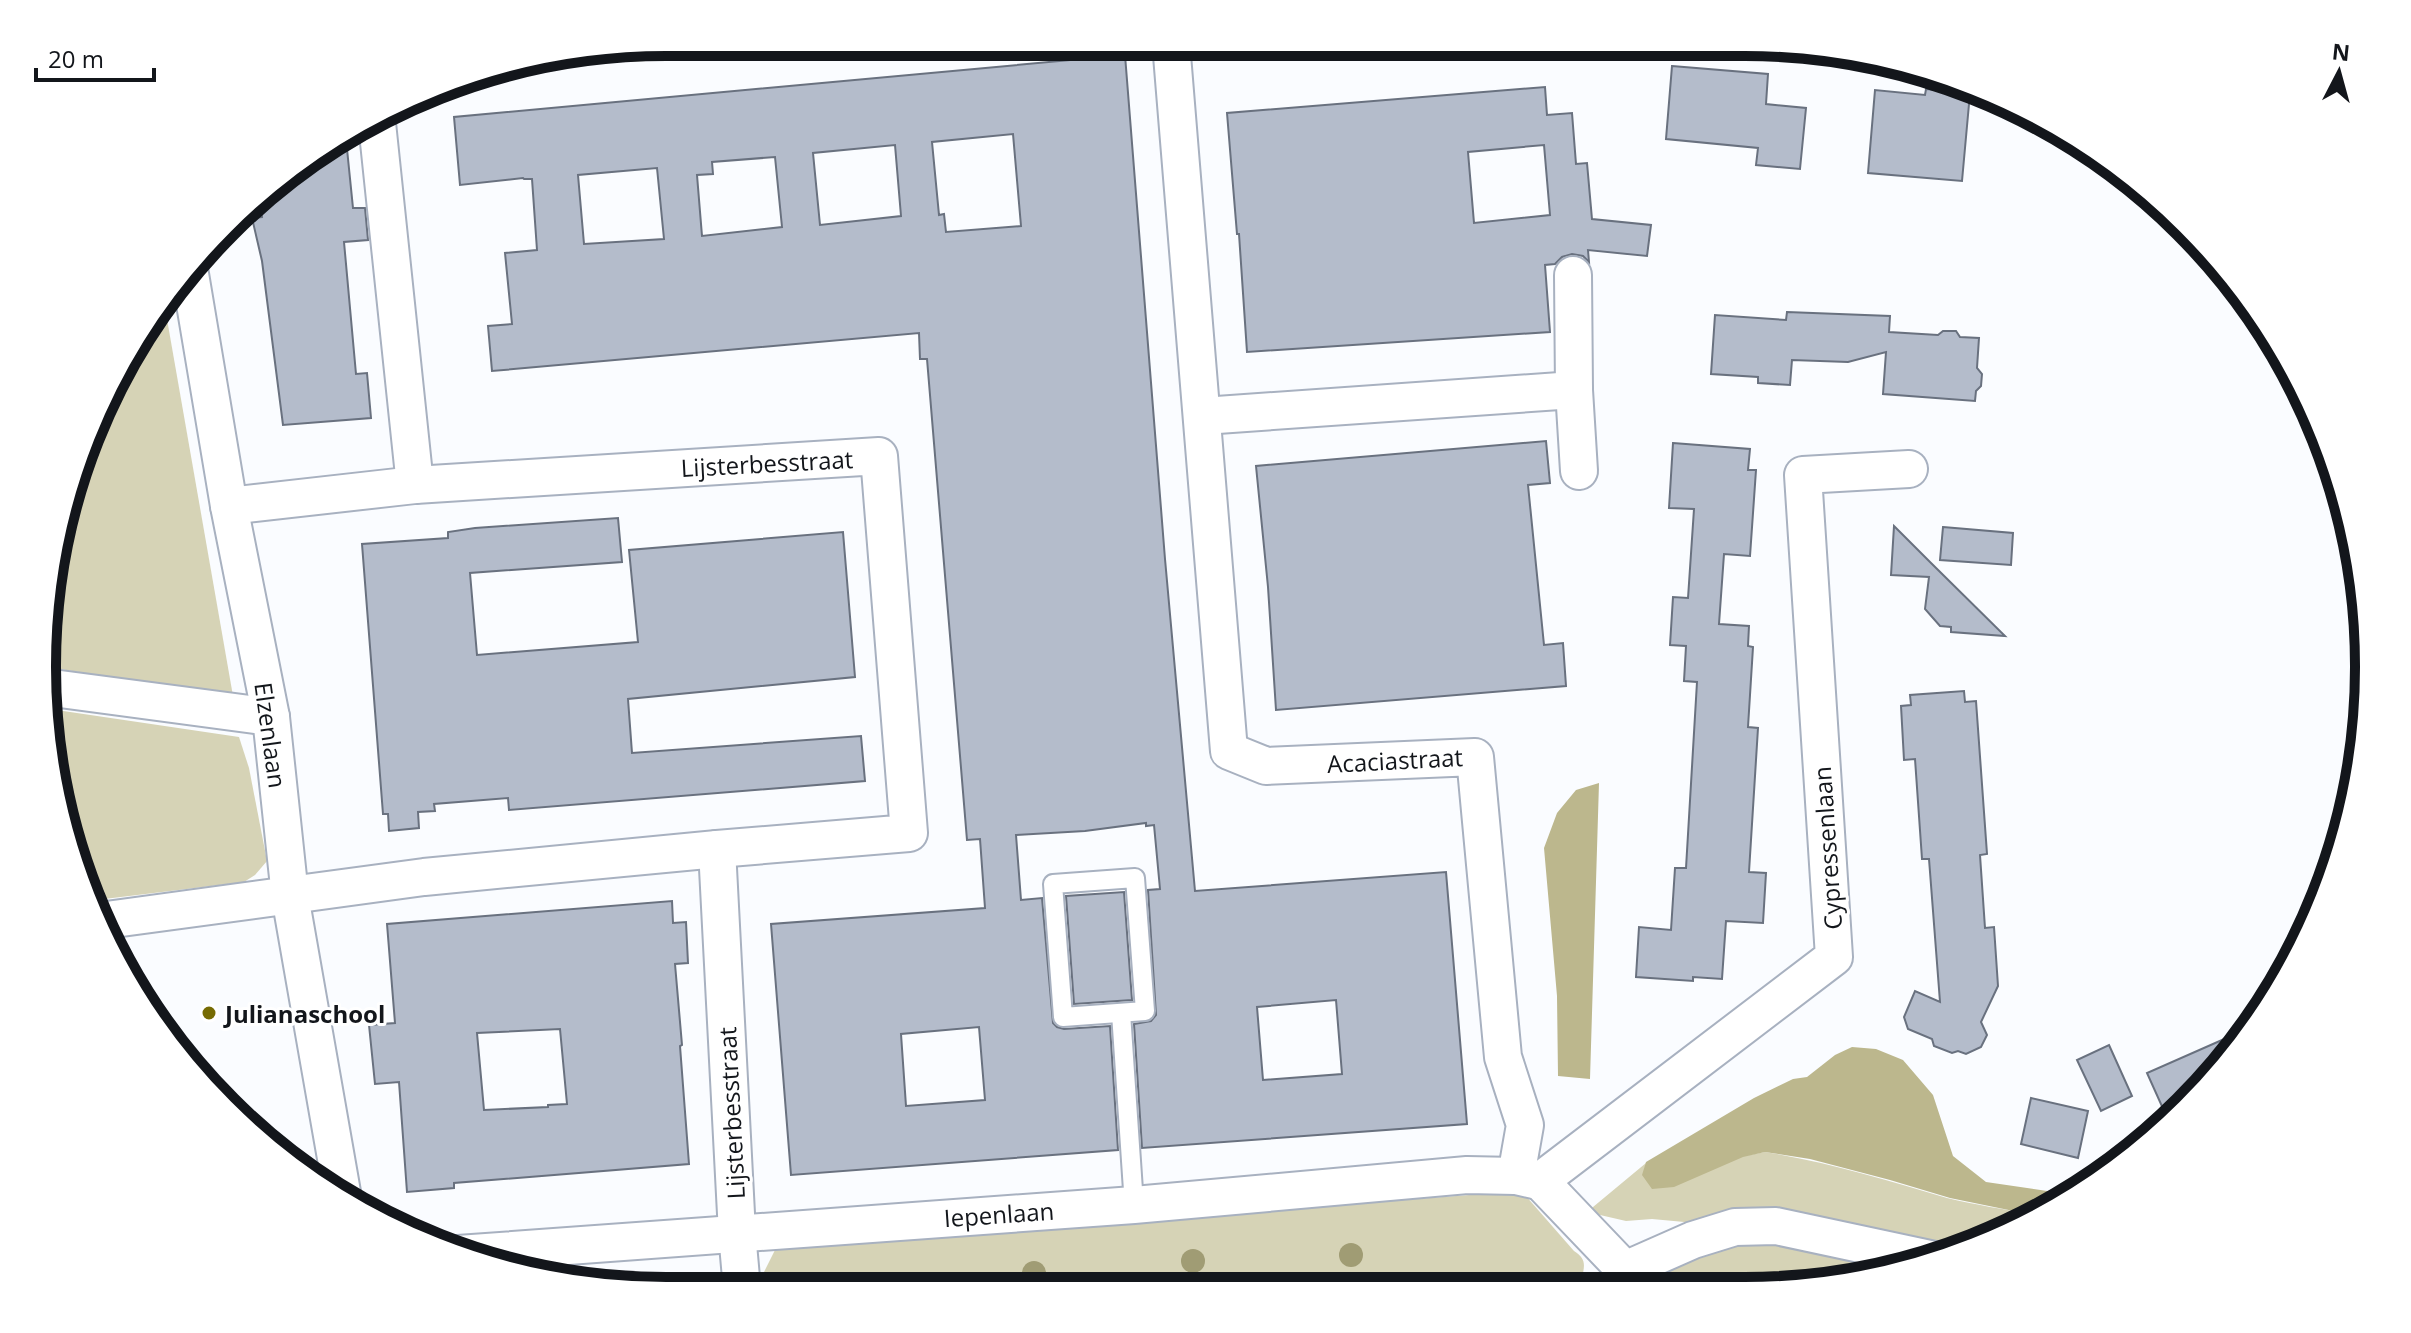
<svg xmlns="http://www.w3.org/2000/svg" width="2411" height="1333" font-family="'Open Sans',sans-serif">
<rect width="100%" height="100%" fill="#fafcff"/>
<g fill="#d6d3b6">
<polygon points="667,42 1151,43 1151,44 529,65"/>
<polygon points="164,302 233,696 47,667 65,501 148,319"/>
<polygon points="43,708 239,737 249,768 267,861 255,875 244,882 88,901"/>
<path d="M1765 1152C1828 1162 1886 1180 1947 1198 1975 1205 2005 1209 2033 1215L1955 1253 1790 1217 1746 1212H1721L1695 1223 1652 1219 1626 1221 1587 1212 1646 1163 1643 1175Z"/>
<path d="M1496 1193 1525 1195 1574 1251C1586 1259 1585 1264 1582 1278L1569 1287 759 1289 764 1272 775 1250 801 1245Z"/>
<polygon points="1757,1240 1906,1267 1826,1286 1626,1286 1717,1249"/>
</g>
<g fill="#bcb78d">
<polygon points="1599,783 1590,1079 1558,1076 1557,996 1544,848 1557,813 1576,790"/>
<polygon points="1852,1047 1876,1049 1903,1060 1933,1095 1953,1156 1986,1182 2074,1195 2033,1215 1950,1198 1890,1180 1810,1159 1765,1152 1743,1157 1674,1187 1652,1189 1642,1175 1646,1162 1754,1098 1793,1079 1807,1077 1835,1055"/>
</g>
<g fill="#b4bccb" stroke="#69717f" stroke-width="2" fill-rule="evenodd">
<path d="M1125 55 1165 559 1195 891 1446 872 1467 1124 1142 1148 1134 1024 1151 1021 1156 1015 1148 890 1160 889 1154 825 1146 826V823L1085 831 1016 835 1021 900 1042 898 1053 1023 1057 1027 1064 1029 1110 1026 1118 1150 791 1175 771 924 985 908 980 839 967 840 927 359H920L919 333 492 371 488 326 512 324 505 253 537 250 532 179H524L523 178 460 185 454 117ZM1013 134 1021 226 946 232 944 214 939 215 932 142ZM895 145 901 216 820 225 813 153ZM775 157 782 227 702 236 697 175 713 174 712 162ZM657 168 664 239 584 244 578 175ZM1336 1000 1342 1074 1263 1080 1257 1007ZM979 1027 985 1100 906 1106 901 1034Z"/>
<polygon points="1672,66 1768,74 1766,104 1806,108 1800,169 1756,165 1758,148 1666,139"/>
<path d="M1545 87 1547 115 1572 113 1576 164 1587 163 1592 219 1651 225 1647 256 1588 250 1589 262 1583 256 1572 254 1562 257 1555 264 1545 265 1550 332 1247 352 1239 234H1237L1227 113ZM1544 145 1550 215 1474 223 1468 152Z"/>
<polygon points="1926,89 1970,93 1962,181 1868,173 1875,90 1925,95"/>
<polygon points="346,139 353,208 365,208 368,240 344,242 356,374 367,373 371,418 283,425 262,261 252,218 262,217 261,199 287,171"/>
<polygon points="1787,312 1890,316 1889,332 1938,335 1943,331 1956,331 1960,337 1979,338 1977,368 1982,374 1981,386 1976,391 1975,401 1883,394 1886,352 1848,362 1792,360 1790,385 1758,383 1758,377 1711,374 1715,315 1786,320"/>
<polygon points="1546,441 1550,483 1528,485 1544,645 1563,643 1566,686 1276,710 1268,587 1256,466"/>
<polygon points="1673,443 1750,449 1748,470 1756,470 1750,556 1724,554 1719,624 1749,626 1748,646 1753,647 1748,727 1758,728 1749,872 1766,873 1763,923 1726,921 1722,979 1693,977 1693,981 1636,977 1639,927 1671,930 1675,868 1686,868 1697,682 1684,681 1686,646 1670,645 1673,597 1688,598 1694,509 1669,508"/>
<polygon points="618,518 622,562 470,573 477,655 638,642 629,550 843,532 855,677 628,699 632,753 861,736 865,781 509,810 508,798 434,804 435,811 418,812 419,828 389,831 388,814 383,814 362,544 448,538 448,532 475,528"/>
<polygon points="1894,526 1930,562 2005,636 1951,632 1951,627 1940,626 1925,609 1929,577 1891,575"/>
<polygon points="1943,527 2013,533 2011,565 1940,560"/>
<polygon points="1964,691 1965,702 1976,701 1987,854 1980,855 1985,928 1994,927 1998,986 1981,1022 1987,1035 1981,1047 1966,1054 1958,1051 1952,1053 1934,1046 1932,1039 1908,1029 1904,1017 1915,991 1940,1002 1929,859 1922,859 1915,759 1904,760 1901,706 1911,705 1910,695"/>
<polygon points="1124,892 1132,1000 1074,1004 1066,896"/>
<path d="M672 901 673 923 686 922 688 963 675 964 682 1045 680 1046 689 1164 454 1183V1188L407 1192 399 1082 375 1084 369 1025 395 1023 387 924ZM560 1029 567 1104 548 1105V1107L484 1110 477 1033Z"/>
<polygon points="2247,1029 2186,1108 2169,1122 2147,1073"/>
<polygon points="2109,1045 2132,1096 2101,1111 2077,1060"/>
<polygon points="2031,1098 2088,1111 2078,1158 2021,1144"/>
</g>
<g fill="none" stroke-linecap="round" stroke-linejoin="round">
<g stroke="#a8b1c0" stroke-width="22">
<g id="service">
<polygon points="1135,878 1145,1011 1063,1017 1053,884"/>
<polyline points="1121,1013 1134,1205"/>
</g>
</g>
<g stroke="#a8b1c0" stroke-width="40">
<g id="minor">
<polyline points="1171,43 1229,751 1266,766 1475,757 1503,1057 1525,1125 1516,1176"/>
<polyline points="377,123 415,485"/>
<polyline points="190,274 229,506 271,717 290,896 343,1198"/>
<polyline points="1573,275 1574,390 1579,471"/>
<polyline points="1203,416 1574,390"/>
<polyline points="45,687 271,717"/>
<polyline points="717,849 737,1233 742,1289"/>
<polyline points="99,921 424,877 717,849 909,833 879,456 415,485 229,506"/>
<polyline points="1540,1181 1834,957 1803,475 1909,469"/>
<polyline points="1540,1181 1625,1270 1693,1240 1735,1227 1776,1226 1935,1260"/>
<polyline points="458,1254 1134,1205 1467,1175 1516,1176 1538,1181"/>
</g>
</g>
<use href="#service" stroke="#fff" stroke-width="18"/>
<use href="#minor" stroke="#fff" stroke-width="36"/>
</g>
<g fill="#a09c74">
<circle cx="1351" cy="1255" r="12"/>
<circle cx="1193" cy="1261" r="12"/>
<circle cx="1034" cy="1273" r="12"/>
</g>
<circle fill="#766b03" stroke="#fff" stroke-width="3" cx="209" cy="1013" r="8"/>
<g text-anchor="middle" dominant-baseline="central" stroke-width="6" stroke-linejoin="round" paint-order="stroke">
<g font-size="24" fill="#13161b" stroke="#fff">
<text transform="translate(767 463) rotate(-3)">Lijsterbesstraat</text>
<text transform="translate(271 735) rotate(82)">Elzenlaan</text>
<text transform="translate(1395 760) rotate(-3)">Acaciastraat</text>
<text transform="translate(1827 848) rotate(-94)">Cypressenlaan</text>
<text transform="translate(731 1113) rotate(-93)">Lijsterbesstraat</text>
<text transform="translate(999 1214) rotate(-4)">Iepenlaan</text>
</g>
<g font-size="24" font-weight="bold" fill="#13161b" stroke="#fff" text-anchor="start">
<text x="225" y="1013">Julianaschool</text>
</g>
</g>
<path d="M0 0H2411V1333H0ZM666 56H1745A610 610 0 0 1 2355 666V667A610 610 0 0 1 1745 1277H666A610 610 0 0 1 56 667V666A610 610 0 0 1 666 56Z" fill="#fff" fill-rule="evenodd"/>
<path fill="none" stroke="#13161b" stroke-width="10" d="M666 56H1745A610 610 0 0 1 2355 666V667A610 610 0 0 1 1745 1277H666A610 610 0 0 1 56 667V666A610 610 0 0 1 666 56Z"/>
<g transform="translate(2339 72) rotate(6)" stroke="#ffffff" stroke-width="6" paint-order="stroke">
<path d="M0-6L14 30L0 20L-14 30Z" fill="#13161b"/>
<text y="-12" font-size="22" font-weight="bold" text-anchor="middle" fill="#13161b">N</text>
</g>
<path d="M36 68v12h118v-12" fill="none" stroke="#13161b" stroke-width="4"/>
<text x="48" y="68" font-size="24" fill="#13161b" stroke="#ffffff" stroke-width="6" paint-order="stroke">20 m</text>
</svg>
